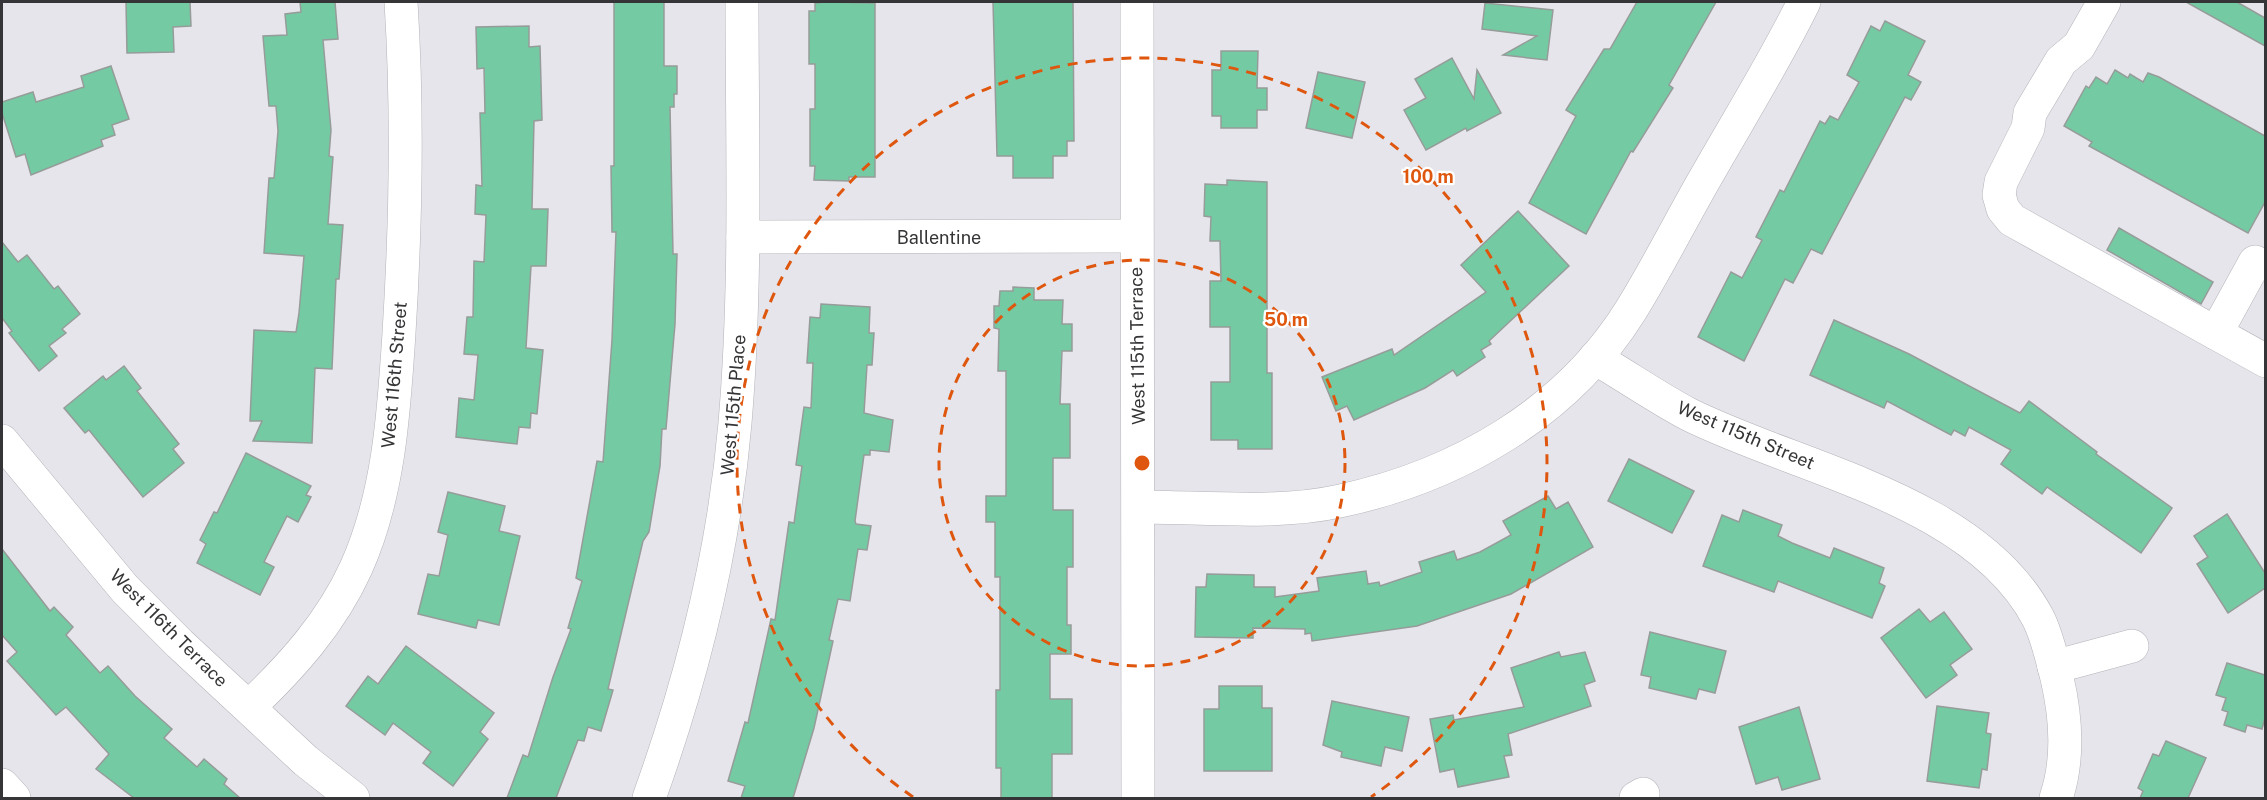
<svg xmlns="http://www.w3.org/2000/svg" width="2267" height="800" font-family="'Public Sans',sans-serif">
<rect width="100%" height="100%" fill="#e5e5eb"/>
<g fill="#74caa3" stroke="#969c99" stroke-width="1.5">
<polygon points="126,2 190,2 191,26 173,27 174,52 127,53"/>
<polygon points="300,2 335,2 338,39 323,40 331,130 329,156 333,157 328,224 343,225 339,279 336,279 332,369 315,368 312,443 253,441 262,421 250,421 254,330 296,332 299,313 304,256 264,253 269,178 274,178 278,131 276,106 269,106 263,36 287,35 285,14 301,12"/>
<polygon points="614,2 664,2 664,66 677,66 677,94 674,94 674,107 670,107 673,254 677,254 675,324 666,429 662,429 660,466 649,532 643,541 608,689 613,690 601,731 588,727 584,741 578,740 556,798 507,798 523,755 528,757 553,677 571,629 568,628 582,581 576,578 597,461 603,462 612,340 616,232 612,232 611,166 614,166"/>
<polygon points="826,2 875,3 875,177 849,177 849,181 814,180 815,166 810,166 810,109 815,109 815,64 809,64 809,11 815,11 815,3"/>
<polygon points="993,2 1073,2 1074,141 1067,141 1067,156 1053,156 1053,178 1013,178 1013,156 997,156"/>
<polygon points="1637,2 1716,2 1669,85 1673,88 1633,152 1631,151 1586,234 1529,203 1576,116 1566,110 1604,49 1610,49"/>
<polygon points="2186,2 2237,2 2265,18 2265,46"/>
<polygon points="1485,3 1553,10 1547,60 1503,55 1537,36 1482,29"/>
<polygon points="1885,21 1925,41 1908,75 1921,82 1911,100 1905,97 1822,254 1811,249 1793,283 1785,279 1744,361 1698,337 1731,272 1742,278 1762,240 1756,237 1780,190 1784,192 1820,121 1825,124 1830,116 1838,120 1859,82 1847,75 1871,26 1880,31"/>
<polygon points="529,26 529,47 540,46 542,120 534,121 532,209 548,209 546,266 531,266 526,348 543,350 537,414 531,413 530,428 519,427 517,444 456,437 459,398 474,400 478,355 464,354 467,317 473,317 474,261 484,262 486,215 475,214 476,185 482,186 480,113 485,113 484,68 477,69 476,27"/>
<polygon points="1221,51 1258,51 1257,88 1267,88 1267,110 1257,110 1257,128 1221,128 1221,116 1212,116 1212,70 1221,70"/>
<polygon points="1452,58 1474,99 1477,70 1501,113 1467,131 1466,128 1426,150 1404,110 1426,98 1415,79"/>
<polygon points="111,66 129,119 112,125 115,135 101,140 103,146 31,175 25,154 16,157 2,113 2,102 33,92 36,102 84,87 81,76"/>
<polygon points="2115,70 2128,78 2130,74 2143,82 2148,73 2159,77 2265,136 2265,202 2248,233 2089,146 2092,142 2064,126 2086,86 2089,88 2096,77 2107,84"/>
<polygon points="1318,72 1365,82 1352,138 1306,128"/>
<polygon points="1227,180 1267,182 1267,373 1272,373 1272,449 1238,449 1238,440 1211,440 1211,382 1230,382 1230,327 1210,327 1210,281 1221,281 1220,241 1210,241 1211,217 1204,216 1205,184 1227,185"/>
<polygon points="1518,211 1569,266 1489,341 1491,344 1481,350 1485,357 1457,376 1453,370 1425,388 1354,420 1347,406 1336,411 1322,377 1392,349 1394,355 1486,292 1461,265"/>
<polygon points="2119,228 2213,282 2201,304 2107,250"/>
<polygon points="2,242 18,262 27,255 54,289 58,286 80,314 62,329 66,333 49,346 57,356 39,371 9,333 12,331 2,318"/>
<polygon points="1013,287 1034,288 1034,300 1063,300 1062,324 1072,324 1072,351 1062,351 1060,404 1070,404 1070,458 1053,458 1053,510 1073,510 1073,567 1067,567 1067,625 1071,625 1071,654 1050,654 1050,699 1072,699 1072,754 1052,754 1052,798 1001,798 1001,768 996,768 996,690 1000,690 1000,577 995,577 995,522 986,522 986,496 1006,496 1006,371 998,371 999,329 994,328 994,306 999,306 1000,291 1013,291"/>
<polygon points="821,304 870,307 869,333 874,333 872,365 867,365 864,413 893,420 889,452 870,450 870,455 864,455 855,521 856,524 871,526 867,550 858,549 850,601 838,599 829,640 833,641 814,728 793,798 741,798 745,786 728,781 745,722 748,723 771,619 775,620 789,522 794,523 802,466 796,465 804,407 811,408 813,363 807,363 810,317 820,318"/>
<polygon points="1834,320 1909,354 2020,413 2029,401 2097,452 2096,454 2172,508 2141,553 2047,487 2042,494 2001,464 2011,450 1969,427 1965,436 1954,430 1951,435 1887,401 1884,408 1810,375"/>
<polygon points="124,366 141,388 137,391 179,444 173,449 184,463 143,497 89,430 85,433 64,408 103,376 106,380"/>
<polygon points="246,453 311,486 306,495 311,497 298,522 287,516 264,562 274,567 260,595 197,563 206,544 200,540 214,512 217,513"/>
<polygon points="1629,459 1694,491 1672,533 1608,501"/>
<polygon points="448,492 505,506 499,531 520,536 499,625 478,620 476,628 418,614 428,574 439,576 448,535 438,532"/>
<polygon points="1548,496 1556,509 1568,502 1593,547 1511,594 1417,626 1312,641 1311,633 1305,634 1305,629 1253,628 1253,638 1195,637 1196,587 1206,587 1207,574 1254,575 1254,587 1275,587 1275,597 1319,591 1317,578 1366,571 1368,584 1379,582 1380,586 1422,572 1419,562 1454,551 1457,560 1480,552 1511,535 1503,521"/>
<polygon points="1743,510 1782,525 1778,536 1792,543 1830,558 1834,548 1884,568 1879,583 1885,586 1872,618 1778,581 1774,592 1703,566 1722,515 1739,522"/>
<polygon points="2227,514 2265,573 2265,588 2228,613 2197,564 2208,557 2194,536"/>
<polygon points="2,549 50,611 54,607 73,627 66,635 100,673 108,666 135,696 172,729 164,738 197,767 204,759 227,779 224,784 240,798 134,798 96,769 109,754 66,707 56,715 7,661 17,652 2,635"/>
<polygon points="1919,609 1930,622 1944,612 1972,649 1950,665 1957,675 1926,698 1881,638"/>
<polygon points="1650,632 1726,651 1715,693 1699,689 1696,699 1649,688 1651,677 1641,675"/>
<polygon points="406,646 494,713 480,732 488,739 453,786 423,763 431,752 393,723 385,735 346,706 368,676 378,684"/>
<polygon points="1559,652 1561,657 1585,652 1595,681 1584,685 1591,706 1508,734 1512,755 1504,756 1509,777 1458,787 1454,769 1440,772 1430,719 1453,715 1454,720 1524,707 1511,668"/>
<polygon points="2227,663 2265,675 2265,718 2262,729 2247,725 2245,732 2224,725 2228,712 2222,710 2226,698 2216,695"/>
<polygon points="1219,686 1262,686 1262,708 1272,708 1272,771 1204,771 1204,709 1219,709"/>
<polygon points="1332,701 1409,717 1402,751 1385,747 1381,766 1341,757 1342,752 1323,745"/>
<polygon points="1937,706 1989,713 1986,733 1991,734 1987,770 1982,769 1979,788 1927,781"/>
<polygon points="1799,707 1820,779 1782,790 1778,777 1756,784 1739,727"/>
<polygon points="2166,741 2206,758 2188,798 2140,798 2143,791 2138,788 2153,754 2159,756"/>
</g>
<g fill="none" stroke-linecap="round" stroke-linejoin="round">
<g stroke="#b3b3b9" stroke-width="34">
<g id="minor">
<polyline points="1137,2 1138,798"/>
<polyline points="2104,2 2079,46 2061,61 2030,113 2028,128 2001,182 1999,195 2003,209 2012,220 2266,361"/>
<polyline points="743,237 1136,236"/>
<polyline points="2216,333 2255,262"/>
<path d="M1595 358C1626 376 1656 397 1688 414 1798 469 1976 500 2038 618 2047 635 2052 659 2057 678 2066 717 2069 760 2056 798"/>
<polyline points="2,441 125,589 180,644 306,761 353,798"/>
<path d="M1139 507C1203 507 1278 515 1340 501 1457 476 1567 413 1631 310 1657 268 1679 224 1703 182 1737 122 1774 63 1804 2"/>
<polyline points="2054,667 2132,646"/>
<path d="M249 707C292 666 331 623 356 568 389 495 394 411 399 333 406 221 408 113 401 2"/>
<polyline points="2,785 14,798"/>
<path d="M649 798C692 679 724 550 735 423 747 283 742 142 742 2"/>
<polyline points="1636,798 1643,794"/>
</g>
</g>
<use href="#minor" stroke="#fff" stroke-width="33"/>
</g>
<g fill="none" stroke="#df570e" stroke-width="3" stroke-dasharray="10 8">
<circle cx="1142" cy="463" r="203"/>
<path d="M913 797A405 405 0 1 1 1371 797"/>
</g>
<g text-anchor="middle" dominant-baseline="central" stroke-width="4.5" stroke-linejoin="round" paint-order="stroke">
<g font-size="18" fill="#353538" stroke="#fff">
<text x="939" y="237">Ballentine</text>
<text transform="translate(1137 346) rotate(-91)">West 115th Terrace</text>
<text transform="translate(394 375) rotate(-85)">West 116th Street</text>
<text transform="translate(733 405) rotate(-85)">West 115th Place</text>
<text transform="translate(1746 435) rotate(23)">West 115th Street</text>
<text transform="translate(169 628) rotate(45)">West 116th Terrace</text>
</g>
</g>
<circle cx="1142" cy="463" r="9" fill="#df570e" stroke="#fff" stroke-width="3"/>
<g font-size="18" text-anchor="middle" font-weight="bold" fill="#df570e" stroke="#fff" stroke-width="4.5" stroke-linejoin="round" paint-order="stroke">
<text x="1428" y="183">100 m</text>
<text x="1286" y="326">50 m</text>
</g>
<rect width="2267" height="800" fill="none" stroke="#353538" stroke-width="6"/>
</svg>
